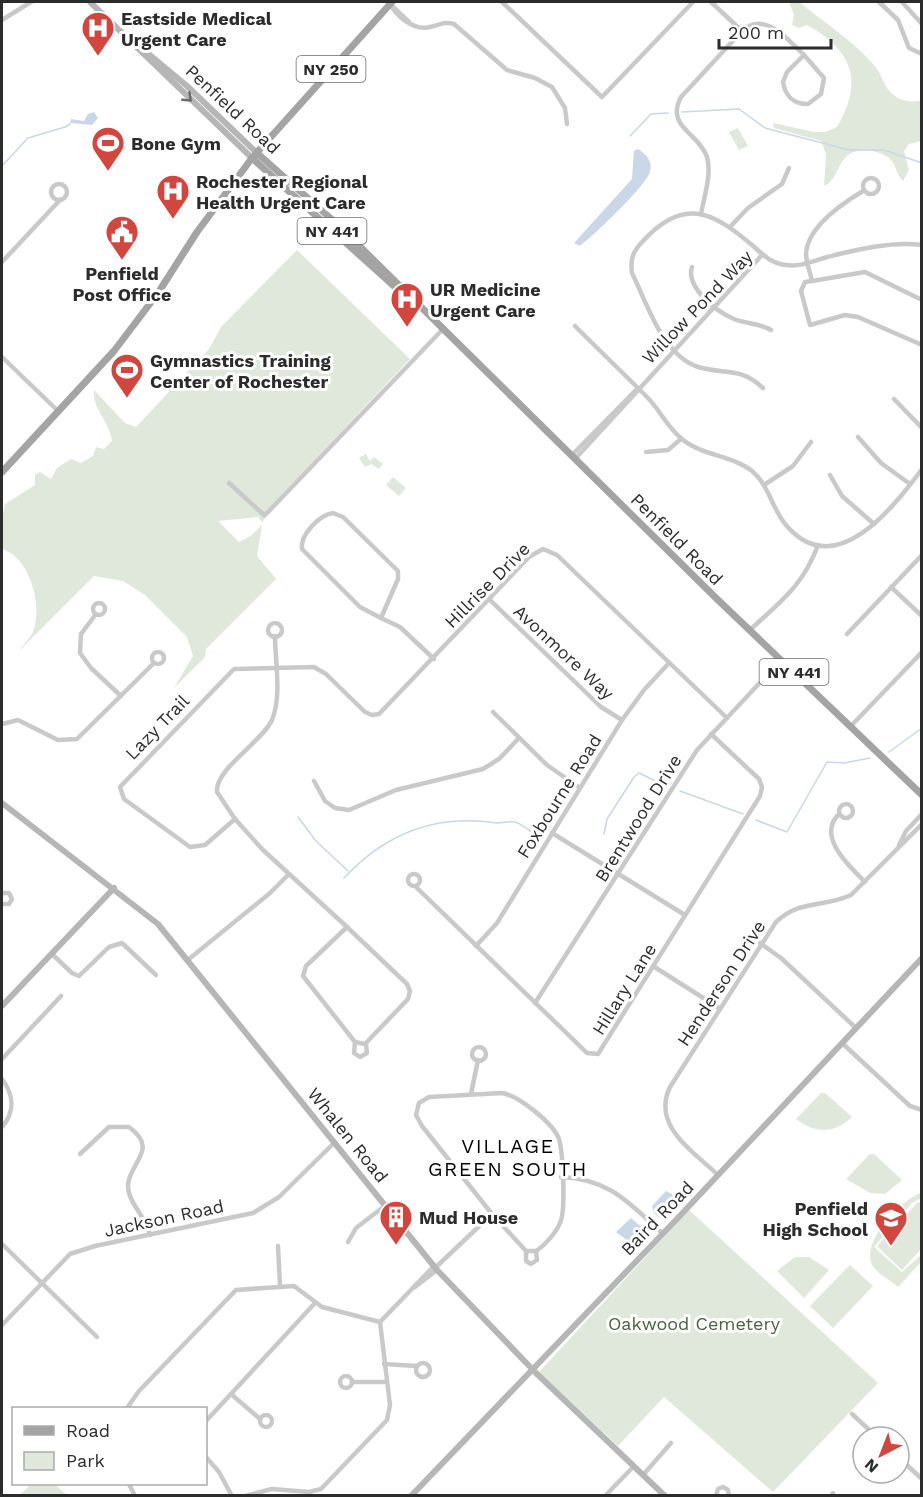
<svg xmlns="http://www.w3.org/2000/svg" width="923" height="1497" font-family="'Work Sans',sans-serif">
<rect width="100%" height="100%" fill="#fff"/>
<g fill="#e0e8db">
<path d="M789 2H799C824 22 853 41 874 65 883 75 883 88 895 96 901 101 914 103 921 100V141L909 144 904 151 909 170 903 181C896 175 897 165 889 158 878 150 857 146 846 157 836 167 837 180 824 186L826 154 821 141 774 128 773 123 814 132H825L837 127C864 82 853 50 807 25L799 28 792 25 794 15Z"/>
<polygon points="738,128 748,146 739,150 729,132"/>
<path d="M297 250 410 359 268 509 271 512 262 522 258 517 218 521 239 542 252 535 262 525 257 556 276 579 206 649 205 657 174 688 193 656 187 637 145 595 123 581 94 576 19 651C23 645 30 638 33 632 43 606 30 557 2 549V518L5 504 35 485V474L40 472 51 479 57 468 71 459 81 463 93 456 96 447 104 449 112 441C110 423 91 406 94 390L125 423 136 427 209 349 221 327Z"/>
<polygon points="366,454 370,461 374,457 383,464 379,469 371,464 365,467 359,458"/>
<polygon points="393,477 406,488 399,496 386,485"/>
<path d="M821 1093H825L852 1117C834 1134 816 1134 796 1119Z"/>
<polygon points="870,1154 874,1154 902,1180 885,1194 870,1193 846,1179"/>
<path d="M921 1193V1201L919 1199 912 1203 874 1247 902 1272 921 1255V1262L898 1287C889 1278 875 1274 871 1262 863 1240 902 1199 921 1193Z"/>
<polygon points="918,1202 921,1204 921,1249 902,1270 877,1246"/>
<polygon points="689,1210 878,1383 773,1492 664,1397 618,1446 539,1372"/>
<polygon points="795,1257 809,1257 829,1270 804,1298 777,1271"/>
<polygon points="850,1265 873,1286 833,1328 810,1306"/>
<polygon points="31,1484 54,1484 67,1495 20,1495"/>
</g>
<g fill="#c9d7e6">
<polygon points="94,112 98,118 92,125 70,123 71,119 84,121 88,114"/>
<path d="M638 149C646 154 653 161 650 172 644 188 595 234 580 246L574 243 632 179 634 151Z"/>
<polygon points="666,1191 672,1194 681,1203 667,1218 661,1219 654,1213 652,1206"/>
<polygon points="631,1218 647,1232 646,1238 636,1247 616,1232"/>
</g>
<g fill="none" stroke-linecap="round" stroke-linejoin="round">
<g stroke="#c9d7e6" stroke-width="1.5">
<polyline points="682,112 739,109 765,128 849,150 884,150 922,163"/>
<polyline points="630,136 651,114 668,113"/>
<polyline points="2,166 28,138 65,127 70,124"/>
<polyline points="889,752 922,728"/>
<polyline points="680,791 743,814"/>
<polyline points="298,817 316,841 348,871"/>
<polyline points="756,820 787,832 827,762 844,763 870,758"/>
<polyline points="604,834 607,819 634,777 639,773 666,786"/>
<path d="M344 878C386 833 435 814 497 823 503 823 510 821 515 822 523 824 532 833 539 838"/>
</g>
<g stroke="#c9c9c9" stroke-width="4.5">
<polyline points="502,2 602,97 693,2"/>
<polyline points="711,2 742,31"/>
<polyline points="879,2 898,20 909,48 922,54"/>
<polyline points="902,2 922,24"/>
<path d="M390 4C397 17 414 31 430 27 440 25 444 21 454 24L507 70 535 78 552 87 565 108 567 124"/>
<polyline points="391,5 409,22"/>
<polyline points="2,20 31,2"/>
<path d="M804 55 824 78 821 94 808 104C794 104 785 96 783 82L787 72Z"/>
<circle cx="871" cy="186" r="8"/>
<circle cx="59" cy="192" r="8"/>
<path d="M863 191C843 203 808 226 806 253 806 262 810 272 812 281L805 282 801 291 810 325 845 315 858 317 922 345"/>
<path d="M701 214C704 197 712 174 707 157 699 133 665 127 681 97L742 31C765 10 788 40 804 55"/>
<polyline points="730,227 748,208 782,184 789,168"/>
<polyline points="2,262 60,200"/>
<path d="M692 267C685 287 717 312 734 319 746 324 760 323 771 330"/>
<polyline points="812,281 865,272 922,300"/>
<path d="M575 326C599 350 623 373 647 397 660 410 667 427 682 439 702 456 732 455 752 471 769 485 772 509 786 525 835 583 893 508 922 469"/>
<polyline points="2,357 58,411"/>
<path d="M763 388C739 366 725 375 698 367 662 355 647 303 632 273 630 259 633 251 643 241 683 197 712 211 752 245 762 254 772 264 786 265 800 267 814 261 827 257 856 250 891 241 922 245"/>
<polyline points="894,399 922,428"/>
<polyline points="858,437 881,463 910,484"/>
<polyline points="646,452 668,450 681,439"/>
<polyline points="572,455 636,390"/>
<polyline points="575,459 762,255"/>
<polyline points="830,475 842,496 874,524"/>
<polyline points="229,483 264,515 268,512 442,330"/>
<polyline points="764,485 793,466 811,442"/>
<path d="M333 513 343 517 398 571V579L381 618 360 607 302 549C300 535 319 515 333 513Z"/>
<polyline points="891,587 922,616"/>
<polyline points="490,600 601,707 622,720"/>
<circle cx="99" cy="609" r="6"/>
<polyline points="96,614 81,634 80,653 91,668 121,696"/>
<polyline points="381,618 400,627 434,659"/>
<circle cx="275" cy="630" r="7"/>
<path d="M750 630C781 601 803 586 818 545"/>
<polyline points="847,634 922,555"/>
<path d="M275 636C275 661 282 696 272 720 262 742 215 769 217 792L235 819 263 850 347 927"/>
<circle cx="158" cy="658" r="6"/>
<polyline points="493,712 547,765 580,788"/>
<polyline points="2,724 18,720 58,740 77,739 154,663"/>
<polyline points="850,727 922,652"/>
<polyline points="314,781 325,801 335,808 349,810 396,790 483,769 499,759 519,738"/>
<circle cx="846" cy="811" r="7"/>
<path d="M839 814C816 836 849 866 865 882"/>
<polyline points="235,819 205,845 190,847 124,799 120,787 234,669 314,667 326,674 365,712 372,715 379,714 529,557 543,549 557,555 727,718"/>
<polyline points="552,833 685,915"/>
<polyline points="899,845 906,831 922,814"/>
<circle cx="414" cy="880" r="6"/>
<polyline points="416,887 587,1053 598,1054 760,796 762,787 759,779 711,734"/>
<polyline points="2,893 9,893 12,899 9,904 2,904"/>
<polygon points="347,927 407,984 410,991 408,999 365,1044 355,1042 303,976 306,966"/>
<polyline points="760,943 781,958 856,1028"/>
<polyline points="476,946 497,923 622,720 644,690 669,663"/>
<polyline points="52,954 72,973 79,976 109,947 122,943 156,975"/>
<polyline points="189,959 270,893 288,875"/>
<polyline points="653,966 719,1008"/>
<polyline points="535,1003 697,750 781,660"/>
<polyline points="355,1042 354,1053 360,1057 367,1053 366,1044"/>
<polyline points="842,1043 910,1106 922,1110"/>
<circle cx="479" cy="1054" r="7"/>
<polyline points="2,1059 61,996"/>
<path d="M2 1079C14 1095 15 1112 2 1127"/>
<path d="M502 1093C519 1096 553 1123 559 1139 563 1153 566 1211 560 1223 556 1233 544 1246 536 1251H526L492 1214 422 1126 416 1115 419 1103 429 1097Z"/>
<polyline points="471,1094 478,1060"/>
<path d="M80 1154 109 1127H129C159 1149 131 1161 128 1184 127 1203 147 1217 150 1235"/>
<path d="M718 1175C694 1152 651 1126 670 1087L776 922C801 899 823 908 851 895L922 824"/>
<path d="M561 1177C610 1179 629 1203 663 1234"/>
<polyline points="348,1242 356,1228 386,1205"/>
<polyline points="2,1244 97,1337"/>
<polyline points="278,1246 280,1286"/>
<polyline points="526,1251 526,1261 531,1264 537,1260 536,1251"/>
<polyline points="435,1268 492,1214"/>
<polyline points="415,1287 437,1270"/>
<polyline points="2,1325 70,1254 95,1246 253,1213 279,1197 335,1142"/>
<circle cx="423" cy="1370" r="7"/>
<polyline points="384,1364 417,1366"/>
<circle cx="346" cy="1382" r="6"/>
<polyline points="353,1382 385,1382"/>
<polyline points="231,1394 260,1419"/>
<polyline points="127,1408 139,1391 236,1290 294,1286 322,1307 380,1322"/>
<polyline points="852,1414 877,1437"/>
<circle cx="266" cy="1421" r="6"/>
<polyline points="206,1421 315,1303"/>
<polyline points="206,1457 219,1472 232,1496"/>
<polyline points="899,1458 922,1479"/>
<polyline points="857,1467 863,1460"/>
<polyline points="643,1475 671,1443"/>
<polyline points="129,1484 135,1496"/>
<polyline points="245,1496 272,1489 309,1492 321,1489 387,1420 390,1405 380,1322 434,1266"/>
<polyline points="605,1496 634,1466"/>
<polyline points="716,1496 718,1489 723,1487 728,1490 729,1496"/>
<polyline points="831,1496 833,1493"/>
</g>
<g stroke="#b6b6b6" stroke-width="6">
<polyline points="90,2 252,158"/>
<polyline points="145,51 187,86 257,153"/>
<polyline points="2,803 158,924 437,1270 536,1373 665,1496"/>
<polyline points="2,1006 114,888"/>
<polyline points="411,1496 675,1221 922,958"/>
</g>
<g stroke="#a4a4a4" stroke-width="7">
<polyline points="257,153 337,224 717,599 922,795"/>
<polyline points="252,158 395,287"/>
<polyline points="2,472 114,351 158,293 197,232 252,158 392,2"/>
</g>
</g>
<defs><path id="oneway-chevron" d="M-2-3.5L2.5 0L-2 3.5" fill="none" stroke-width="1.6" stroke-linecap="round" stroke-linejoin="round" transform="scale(1.5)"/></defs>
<use stroke="#6a6a6a" href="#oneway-chevron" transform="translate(188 98) rotate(43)"/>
<defs>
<g id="hospital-pin" transform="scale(1.725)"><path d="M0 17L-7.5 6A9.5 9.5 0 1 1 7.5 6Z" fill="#d14740" stroke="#fff"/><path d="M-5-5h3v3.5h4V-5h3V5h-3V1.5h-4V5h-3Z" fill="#fff"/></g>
<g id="stadium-pin" transform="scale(1.725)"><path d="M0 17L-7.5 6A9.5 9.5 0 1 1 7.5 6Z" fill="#d14740" stroke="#fff"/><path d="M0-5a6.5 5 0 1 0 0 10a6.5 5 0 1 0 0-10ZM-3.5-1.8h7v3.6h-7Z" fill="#fff"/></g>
<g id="civic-pin" transform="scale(1.725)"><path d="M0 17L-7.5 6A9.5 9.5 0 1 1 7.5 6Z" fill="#d14740" stroke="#fff"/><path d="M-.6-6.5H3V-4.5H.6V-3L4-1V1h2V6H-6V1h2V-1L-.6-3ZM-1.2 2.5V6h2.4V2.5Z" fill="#fff"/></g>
<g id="building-pin" transform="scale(1.725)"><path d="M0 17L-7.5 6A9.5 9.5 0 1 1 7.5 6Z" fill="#d14740" stroke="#fff"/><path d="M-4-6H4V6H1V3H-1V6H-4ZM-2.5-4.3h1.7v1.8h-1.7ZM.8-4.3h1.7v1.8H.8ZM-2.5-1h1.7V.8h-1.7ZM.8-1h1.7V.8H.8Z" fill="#fff"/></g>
<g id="school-pin" transform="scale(1.725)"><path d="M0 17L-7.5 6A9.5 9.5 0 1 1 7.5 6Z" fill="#d14740" stroke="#fff"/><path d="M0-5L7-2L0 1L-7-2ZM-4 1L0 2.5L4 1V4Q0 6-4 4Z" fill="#fff"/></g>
</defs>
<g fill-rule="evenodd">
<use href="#hospital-pin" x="98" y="28"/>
<use href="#stadium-pin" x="108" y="143"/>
<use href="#hospital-pin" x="173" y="191"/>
<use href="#civic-pin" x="122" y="232"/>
<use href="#hospital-pin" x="407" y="299"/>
<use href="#stadium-pin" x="127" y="370"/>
<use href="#building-pin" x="396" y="1217"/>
<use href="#school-pin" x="891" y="1218"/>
</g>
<g text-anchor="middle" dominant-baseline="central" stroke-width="6" stroke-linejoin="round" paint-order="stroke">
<g fill="#fff" stroke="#6b6b6b" stroke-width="1.5">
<rect x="296.5" y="56" width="69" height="26" rx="4.5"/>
<rect x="297.5" y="218" width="69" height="26" rx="4.5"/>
<rect x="759.5" y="659" width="69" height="26" rx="4.5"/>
</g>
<g font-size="16" font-weight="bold" fill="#2c2c2c">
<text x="331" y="69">NY 250</text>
<text x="332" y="231">NY 441</text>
<text x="794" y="672">NY 441</text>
</g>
<g font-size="18" font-weight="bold" fill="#2c2c2c" stroke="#fff" text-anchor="start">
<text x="121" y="18">Eastside Medical<tspan x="121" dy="21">Urgent Care</tspan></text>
<text x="131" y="143">Bone Gym</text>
<text x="196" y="181">Rochester Regional<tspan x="196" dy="21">Health Urgent Care</tspan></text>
<text x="122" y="273" text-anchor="middle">Penfield<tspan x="122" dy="21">Post Office</tspan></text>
<text x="430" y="289">UR Medicine<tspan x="430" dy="21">Urgent Care</tspan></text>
<text x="150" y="360">Gymnastics Training<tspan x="150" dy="21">Center of Rochester</tspan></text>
<text x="868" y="1208" text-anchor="end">Penfield<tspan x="868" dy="21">High School</tspan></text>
<text x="419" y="1217">Mud House</text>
</g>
<g font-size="18" fill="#2c2c2c" stroke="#fff">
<text transform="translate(233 109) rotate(43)">Penfield Road</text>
<text transform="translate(697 307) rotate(-46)">Willow Pond Way</text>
<text transform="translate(677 539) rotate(45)">Penfield Road</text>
<text transform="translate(487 585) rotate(-45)">Hillrise Drive</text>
<text transform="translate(564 652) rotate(43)">Avonmore Way</text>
<text transform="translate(157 727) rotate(-46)">Lazy Trail</text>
<text transform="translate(559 796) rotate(-58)">Foxbourne Road</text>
<text transform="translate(638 818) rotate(-58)">Brentwood Drive</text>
<text transform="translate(721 983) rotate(-57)">Henderson Drive</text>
<text transform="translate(624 989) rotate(-58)">Hillary Lane</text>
<text transform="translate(348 1135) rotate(51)">Whalen Road</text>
<text transform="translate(164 1218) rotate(-12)">Jackson Road</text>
<text transform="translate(657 1218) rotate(-46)">Baird Road</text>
</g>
<g font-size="18" fill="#4b623f" stroke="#fff">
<text x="694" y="1323">Oakwood Cemetery</text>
</g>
<g font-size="20" letter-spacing="1.5" fill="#000" stroke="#fff">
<text x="508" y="1146">VILLAGE<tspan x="508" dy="23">GREEN SOUTH</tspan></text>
</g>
</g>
<rect width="923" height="1497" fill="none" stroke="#2c2c2c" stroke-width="6"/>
<rect x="12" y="1407" width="195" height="78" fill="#ffffff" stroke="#ababab" stroke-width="1.5"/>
<rect x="24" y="1426" width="30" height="9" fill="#a4a4a4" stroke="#ababab" stroke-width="1.5"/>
<text x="66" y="1437" font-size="18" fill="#2c2c2c">Road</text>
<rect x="24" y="1452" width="30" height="18" fill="#e0e8db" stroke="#ababab" stroke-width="1.5"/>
<text x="66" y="1467" font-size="18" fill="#2c2c2c">Park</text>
<g transform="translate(881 1455) rotate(222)"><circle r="28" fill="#ffffff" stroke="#ababab" stroke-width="1.5"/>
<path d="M0-4.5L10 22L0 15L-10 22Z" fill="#d14740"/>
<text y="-9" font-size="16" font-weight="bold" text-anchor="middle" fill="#2c2c2c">N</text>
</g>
<path d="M719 39v9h112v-9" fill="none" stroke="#2c2c2c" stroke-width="3"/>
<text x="728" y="39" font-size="18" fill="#2c2c2c" stroke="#ffffff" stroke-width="4.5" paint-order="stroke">200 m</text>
</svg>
